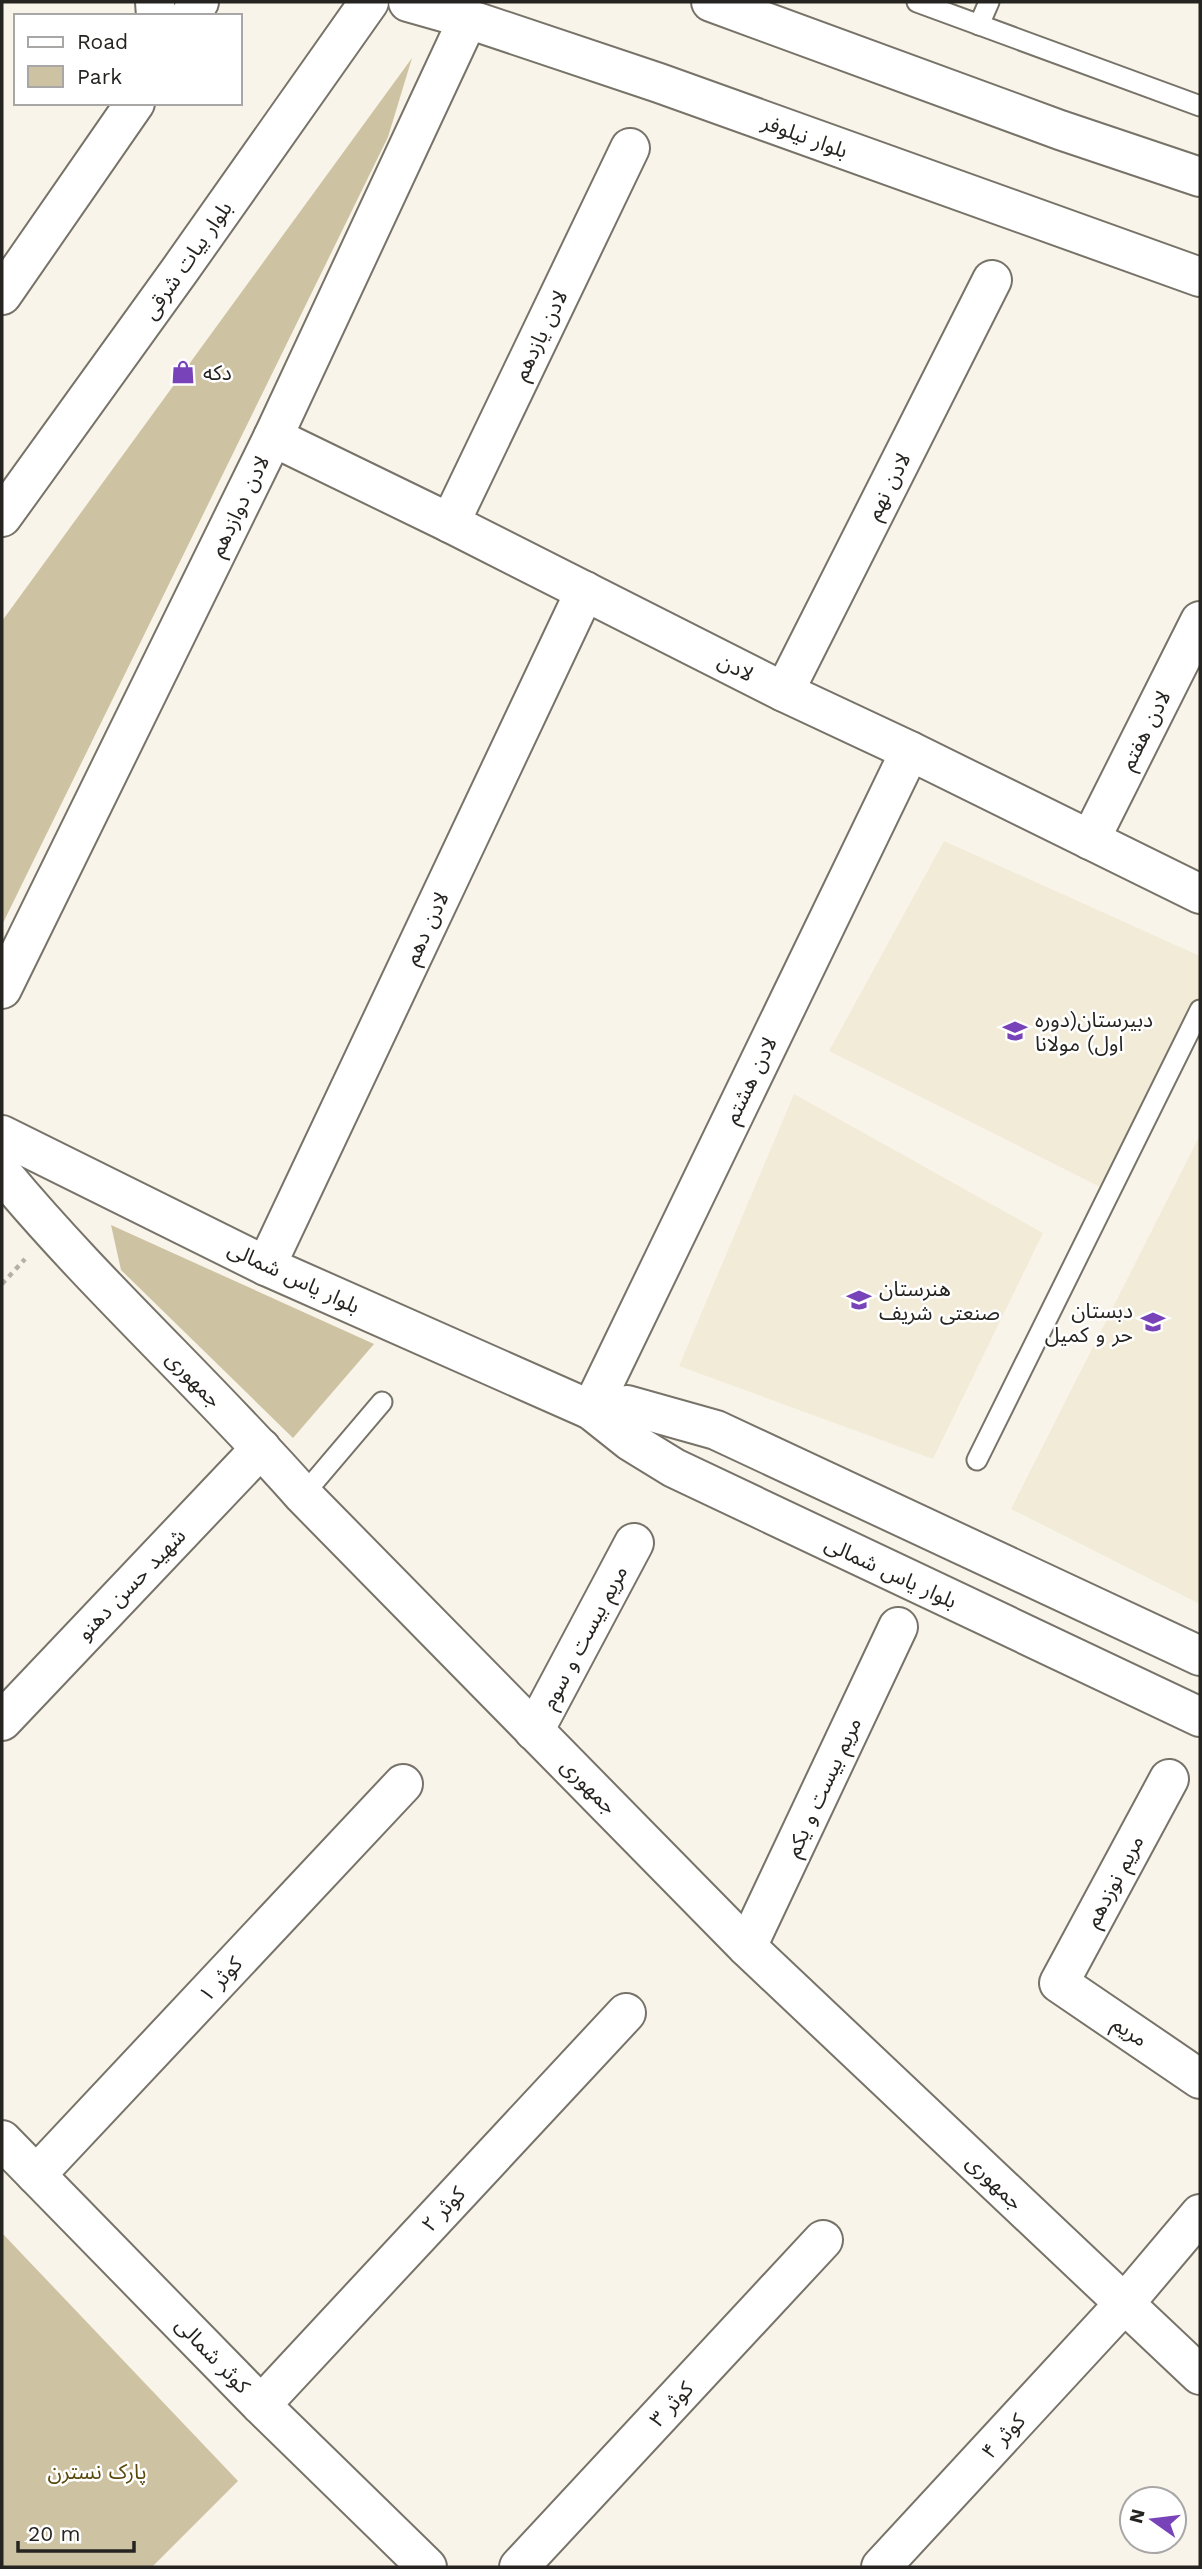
<svg xmlns="http://www.w3.org/2000/svg" width="1202" height="2569" font-family="'Work Sans','Noto Sans Arabic',sans-serif">
<rect width="100%" height="100%" fill="#f9f4e9"/>
<g fill="#f2ebd8">
<polygon points="944,841 1200,956 1200,1010 1110,1192 829,1051"/>
<polygon points="794,1094 1043,1233 933,1459 679,1366"/>
<polygon points="1200,1135 1200,1604 1011,1509"/>
</g>
<g fill="#cdc2a2">
<polygon points="412,58 388,137 2,925 2,621"/>
<polygon points="111,1225 374,1344 293,1438 121,1270"/>
<polygon points="2,2233 238,2481 152,2567 2,2567"/>
</g>
<g fill="none" stroke-linecap="round" stroke-linejoin="round">
<g stroke="#777369" stroke-width="23">
<g id="lane">
<polyline points="917,2 1200,106"/>
<polyline points="979,25 989,2"/>
<polyline points="977,1460 1200,1010"/>
<polyline points="303,1495 382,1402"/>
</g>
</g>
<g stroke="#777369" stroke-width="42">
<g id="street">
<polyline points="273,437 450,523 784,692 910,751 1200,894"/>
<polyline points="450,523 630,148"/>
<polyline points="784,692 992,280"/>
<polyline points="1090,840 1200,621"/>
<polyline points="2,989 273,437 468,19"/>
<polyline points="266,1266 585,591"/>
<polyline points="591,1410 910,751"/>
<polyline points="534,1731 634,1543"/>
<polyline points="1169,1779 1059,1983 1200,2079"/>
<polyline points="747,1947 898,1627"/>
<polyline points="2,2140 261,2405 427,2567"/>
<polyline points="36,2175 403,1784"/>
<polyline points="261,2405 626,2013"/>
<polyline points="519,2567 823,2240"/>
<polyline points="881,2567 1124,2304 1200,2214"/>
</g>
</g>
<g stroke="#777369" stroke-width="42">
<g id="secondary">
<polyline points="408,2 468,19 659,83 1200,277"/>
<polyline points="711,2 1060,130 1200,177"/>
<polyline points="2,1135 266,1266 591,1410 630,1441 674,1468 1200,1717"/>
<path d="M2 1173C96 1286 206 1385 303 1495L747 1947 1200 2375"/>
<polyline points="591,1410 627,1405 716,1430 1200,1656"/>
<polyline points="2,1721 261,1448"/>
</g>
</g>
<g stroke="#777369" stroke-width="42">
<g id="primary">
<polyline points="155,2 156,16"/>
<polyline points="190,16 199,2"/>
<polyline points="2,295 135,103"/>
<polyline points="2,517 180,270 369,2"/>
</g>
</g>
<polyline stroke="#b5b1a8" stroke-width="4.5" stroke-dasharray="5 5" stroke-linecap="butt" points="2,1284 25,1259"/>
<use href="#lane" stroke="#fff" stroke-width="19"/>
<use href="#street" stroke="#fff" stroke-width="38"/>
<use href="#secondary" stroke="#fff" stroke-width="38"/>
<use href="#primary" stroke="#fff" stroke-width="38"/>
</g>
<defs>
<g id="shop-bare" transform="scale(1.89)"><path d="M-5-2.5h2.3a2.7 3.5 0 0 1 5.4 0H5L5.5 6h-11ZM-1.5-2.5h3a1.5 2.3 0 0 0-3 0Z" fill="#7842b9" stroke="#fff" stroke-width="2.5" paint-order="stroke"/></g>
<g id="school-bare" transform="scale(1.89)"><path d="M0-5L7-2L0 1L-7-2ZM-4 1L0 2.5L4 1V4Q0 6-4 4Z" fill="#7842b9" stroke="#fff" stroke-width="2.5" paint-order="stroke"/></g>
</defs>
<g fill-rule="evenodd">
<use href="#shop-bare" x="183" y="372"/>
<use href="#school-bare" x="1015" y="1031"/>
<use href="#school-bare" x="859" y="1300"/>
<use href="#school-bare" x="1153" y="1322"/>
</g>
<g text-anchor="middle" dominant-baseline="central" stroke-width="5" stroke-linejoin="round" paint-order="stroke">
<g font-size="21" fill="#262420" stroke="#fff">
<text transform="translate(805 136) rotate(20)">بلوار نیلوفر</text>
<text transform="translate(187 260) rotate(-55)">بلوار بیات شرقی</text>
<text transform="translate(540 335) rotate(-64)">لادن یازدهم</text>
<text transform="translate(888 486) rotate(-63)">لادن نهم</text>
<text transform="translate(239 506) rotate(-64)">لادن دوازدهم</text>
<text transform="translate(736 667) rotate(27)">لادن</text>
<text transform="translate(1145 730) rotate(-63)">لادن هفتم</text>
<text transform="translate(426 928) rotate(-65)">لادن دهم</text>
<text transform="translate(750 1080) rotate(-64)">لادن هشتم</text>
<text transform="translate(294 1277) rotate(25)">بلوار یاس شمالی</text>
<text transform="translate(194 1379) rotate(46)">جمهوری</text>
<text transform="translate(891 1572) rotate(25)">بلوار یاس شمالی</text>
<text transform="translate(131 1584) rotate(-46)">شهید حسن دهنو</text>
<text transform="translate(584 1637) rotate(-62)">مریم بیست و سوم</text>
<text transform="translate(589 1786) rotate(45)">جمهوری</text>
<text transform="translate(823 1787) rotate(-65)">مریم بیست و یکم</text>
<text transform="translate(1114 1881) rotate(-62)">مریم نوزدهم</text>
<text transform="translate(220 1979) rotate(-47)">کوثر ۱</text>
<text transform="translate(1130 2031) rotate(34)">مریم</text>
<text transform="translate(995 2182) rotate(44)">جمهوری</text>
<text transform="translate(443 2209) rotate(-47)">کوثر ۲</text>
<text transform="translate(213 2355) rotate(46)">کوثر شمالی</text>
<text transform="translate(671 2404) rotate(-47)">کوثر ۳</text>
<text transform="translate(1003 2436) rotate(-47)">کوثر ۴</text>
</g>
<g font-size="21" fill="#262420" stroke="#fff" text-anchor="start">
<text x="203" y="372">دکه</text>
<text x="1035" y="1019">دبیرستان(دوره<tspan x="1035" dy="24">اول) مولانا</tspan></text>
<text x="879" y="1288">هنرستان<tspan x="879" dy="24">صنعتی شریف</tspan></text>
<text x="1133" y="1310" text-anchor="end">دبستان<tspan x="1133" dy="24">حر و کمیل</tspan></text>
</g>
<g font-size="21" fill="#5a480c" stroke="#fff">
<text x="97" y="2471">پارک نسترن</text>
</g>
</g>
<rect width="1202" height="2569" fill="none" stroke="#262420" stroke-width="7"/>
<rect x="14" y="14" width="228" height="91" fill="#ffffff" stroke="#a8a7a6" stroke-width="2"/>
<rect x="28" y="37" width="35" height="10" fill="#ffffff" stroke="#a8a7a6" stroke-width="2"/>
<text x="77" y="49" font-size="21" fill="#262420">Road</text>
<rect x="28" y="66" width="35" height="21" fill="#cdc2a2" stroke="#a8a7a6" stroke-width="2"/>
<text x="77" y="84" font-size="21" fill="#262420">Park</text>
<g transform="translate(1153 2520) rotate(284)"><circle r="33" fill="#ffffff" stroke="#a8a7a6" stroke-width="2"/>
<path d="M0-5L12 26L0 18L-12 26Z" fill="#7842b9"/>
<text y="-10" font-size="19" font-weight="bold" text-anchor="middle" fill="#262420">N</text>
</g>
<path d="M18 2541v10h116v-10" fill="none" stroke="#262420" stroke-width="3.5"/>
<text x="28" y="2541" font-size="21" fill="#262420" stroke="#ffffff" stroke-width="5" paint-order="stroke">20 m</text>
</svg>
